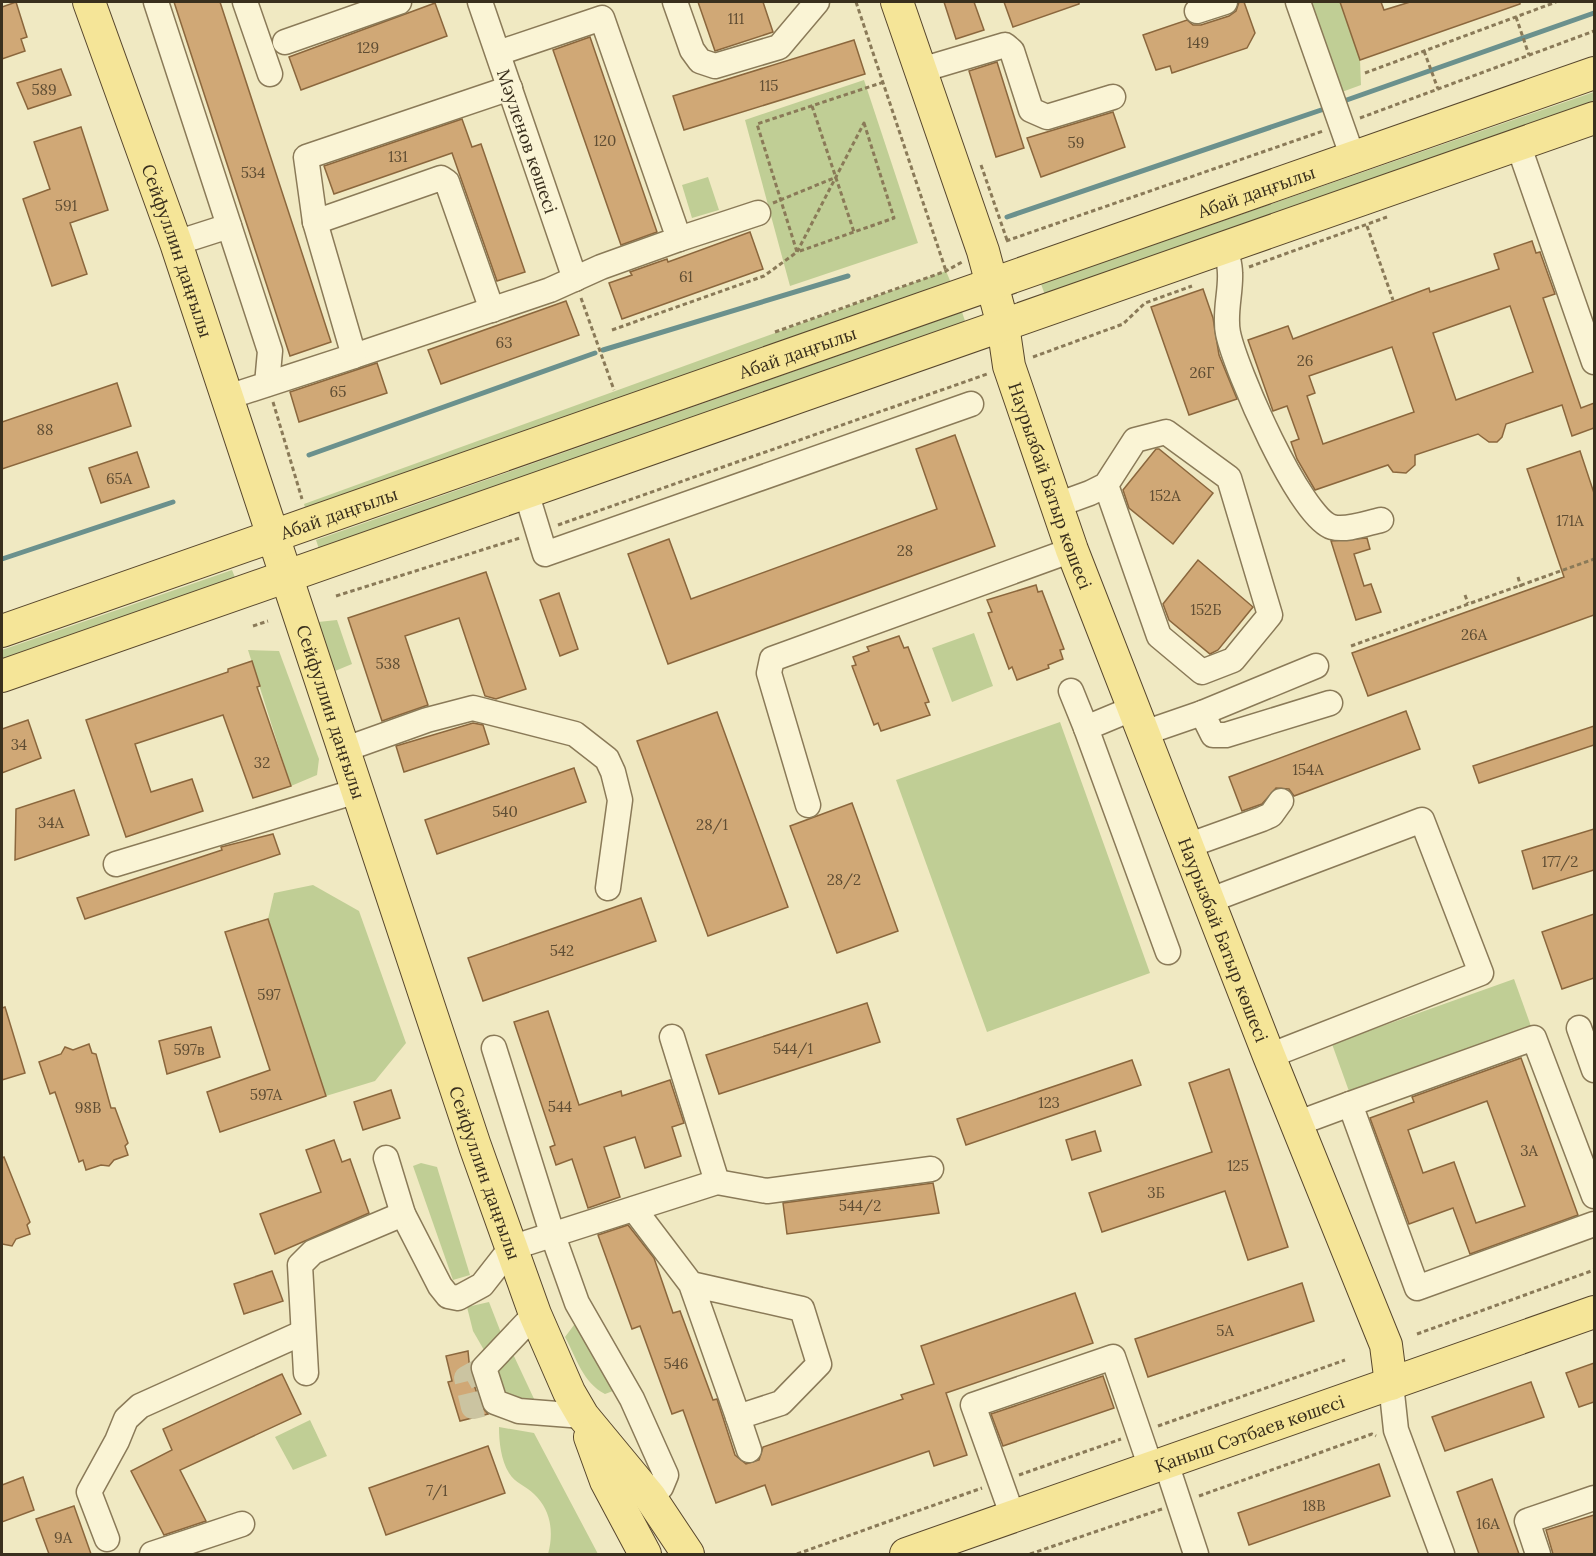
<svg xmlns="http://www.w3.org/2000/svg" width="1596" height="1556" font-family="Lora,serif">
<rect width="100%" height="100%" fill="#f0e9c2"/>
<g fill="#c0ce95">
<polygon points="1298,2 1340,2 1360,60 1361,85 1331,96"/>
<polygon points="864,80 918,243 790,286 745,120"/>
<polygon points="1594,92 1594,103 1045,295 1041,284"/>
<polygon points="708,177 719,210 692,218 682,185"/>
<polygon points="946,271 956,295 309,521 304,504"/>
<polygon points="962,312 966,324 320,552 316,540"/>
<polygon points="232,570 236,580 2,662 2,650"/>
<polygon points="337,620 352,664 335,671 318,622"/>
<polygon points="974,633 993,686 952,702 932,648"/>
<polygon points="248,650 279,651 319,759 317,775 291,786"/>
<polygon points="1060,722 1150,973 987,1032 896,780"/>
<polygon points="313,885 359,911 406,1043 375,1081 326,1096 268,919 274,893"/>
<polygon points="1514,979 1532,1029 1350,1094 1332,1044"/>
<polygon points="421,1163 437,1167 470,1275 453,1280 413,1166"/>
<polygon points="489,1302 503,1338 489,1350 484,1350 473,1331 467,1307"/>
<path d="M580 1317 621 1388 605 1394C583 1383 576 1357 565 1337Z"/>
<polygon points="513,1354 535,1401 518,1403 504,1395 494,1367"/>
<polygon points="310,1420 327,1456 293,1470 275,1437"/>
<path d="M499 1427 534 1433 598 1554H548C554 1532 551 1510 534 1494 526 1486 515 1483 509 1473 501 1460 499 1442 499 1427Z"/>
</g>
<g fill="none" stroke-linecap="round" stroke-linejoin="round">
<g stroke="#6b918d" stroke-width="5">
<polyline points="1341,102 1594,13"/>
<polyline points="1007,217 1330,107"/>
<polyline points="603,350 848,276"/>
<polyline points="309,455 595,353"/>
<polyline points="2,559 173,502"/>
</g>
</g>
<g fill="#d0a876" stroke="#8b673d" stroke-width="1.5" fill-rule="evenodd">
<polygon points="16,2 27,37 21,39 25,51 2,59 2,7"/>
<polygon points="174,2 220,2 331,342 290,356"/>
<polygon points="698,2 763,2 773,32 715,51"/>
<polygon points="944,2 974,2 984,30 956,39"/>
<polygon points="1004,2 1079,2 1079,4 1013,27"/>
<polygon points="1239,2 1244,2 1255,33 1247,48 1172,73 1170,66 1156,70 1143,35 1187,20 1193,25 1201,25 1229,16 1236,11"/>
<polygon points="1340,2 1381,2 1384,10 1410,2 1520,2 1520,4 1360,60"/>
<polygon points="435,3 447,36 301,90 289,57"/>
<polygon points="590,37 657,232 621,245 553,50"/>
<polygon points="854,40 865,74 684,130 673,96"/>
<polygon points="997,62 1024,148 996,157 969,71"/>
<polygon points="61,69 71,95 28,109 17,83"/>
<polygon points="1113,112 1125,147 1041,177 1027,138"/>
<polygon points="462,119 472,147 481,144 525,272 497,281 452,153 334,194 324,166"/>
<polygon points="81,127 108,210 70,223 87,274 52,286 23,199 50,189 34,142"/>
<polygon points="750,232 763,269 622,319 609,283 632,275 630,272 667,259 668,262"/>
<path d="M1532 241 1536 253 1540 252 1555 294 1543 298 1581 408 1594 403V428L1572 436 1562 405 1506 424 1502 437 1497 442H1489L1478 434 1415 455V465L1406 473 1393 472 1388 465 1315 490 1297 459 1291 442 1299 439 1287 406 1273 411 1248 340 1288 326 1293 339 1429 288 1430 292 1499 269 1494 254ZM1510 306 1533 372 1456 400 1433 333ZM1392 347 1414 412 1323 444 1307 396 1315 393 1309 376Z"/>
<polygon points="1203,289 1213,318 1219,355 1237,399 1189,415 1151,307"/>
<polygon points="566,301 579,335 441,384 428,350"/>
<polygon points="377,363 387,393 299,422 290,392"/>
<polygon points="117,383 131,426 2,469 2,422"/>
<polygon points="955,435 995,546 668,664 628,554 669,539 691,599 937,509 916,449"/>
<polygon points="1156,449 1159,449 1213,493 1173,544 1129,508 1123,490"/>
<polygon points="1580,451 1594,493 1594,615 1368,696 1352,653 1564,577 1527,469"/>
<polygon points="137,452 149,487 101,503 89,468"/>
<polygon points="1367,538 1370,549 1354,554 1364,586 1371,584 1381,612 1356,620 1331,541"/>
<polygon points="1198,560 1253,607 1218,650 1210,654 1169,620 1163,604"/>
<polygon points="486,572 526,689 496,699 485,696 459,618 405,636 428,705 382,721 348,618"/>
<polygon points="1036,585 1038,592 1042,591 1064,649 1060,650 1063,659 1048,665 1049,668 1017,680 1012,667 1009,669 988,613 992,612 987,600"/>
<polygon points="559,593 578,649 560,656 540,600"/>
<polygon points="899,636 904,648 908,647 929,702 925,703 930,715 881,731 878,723 874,725 852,666 856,665 853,657 869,651 867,647"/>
<polygon points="252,661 260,686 257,687 291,786 253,798 223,715 135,744 151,792 192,779 203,811 126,837 86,720 228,672 228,669"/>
<polygon points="1406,711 1420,749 1294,796 1289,789 1276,788 1262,804 1242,811 1229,777"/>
<polygon points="717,712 788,907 708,936 637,741"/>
<polygon points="28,720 41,758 2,773 2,729"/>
<polygon points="473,723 483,725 489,744 404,772 396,746"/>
<polygon points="1594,726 1594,745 1479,783 1473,766"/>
<polygon points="574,768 586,802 437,854 425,820"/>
<polygon points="74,790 89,835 15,860 16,809"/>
<polygon points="852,803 898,931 837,953 790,826"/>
<polygon points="1594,829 1594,870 1533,889 1522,851"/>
<polygon points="273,834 280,854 85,919 77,898 222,850 221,847"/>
<polygon points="641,898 656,941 483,1001 468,958"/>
<polygon points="1594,914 1594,978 1562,989 1542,932"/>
<polygon points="268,919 326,1096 220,1132 207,1092 270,1070 225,932"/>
<polygon points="867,1003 880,1042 719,1094 706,1055"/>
<polygon points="5,1007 25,1073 2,1080 2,1008"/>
<polygon points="548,1011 579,1105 621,1091 622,1096 670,1080 684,1123 672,1127 681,1156 645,1168 635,1137 604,1147 620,1197 588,1208 572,1159 556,1165 550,1147 555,1145 514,1022"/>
<polygon points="211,1027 220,1057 167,1074 159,1041"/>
<polygon points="89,1044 92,1053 96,1054 111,1108 115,1108 128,1143 125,1146 128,1155 114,1160 109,1166 101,1165 86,1170 83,1160 79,1162 55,1092 50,1094 39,1062 61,1054 65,1047 73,1050"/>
<path d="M1521 1058 1578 1215 1470 1254 1453 1208 1409 1224 1370 1118 1414 1102 1412 1097ZM1487 1101 1525 1206 1476 1223 1454 1162 1423 1173 1408 1130Z"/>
<polygon points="1132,1060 1141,1085 966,1145 957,1119"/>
<polygon points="1229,1069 1288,1247 1248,1260 1225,1191 1102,1232 1089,1193 1212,1152 1189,1083"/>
<polygon points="391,1090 400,1118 363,1130 354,1102"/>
<polygon points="1095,1131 1101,1151 1072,1160 1066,1140"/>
<polygon points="334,1140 342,1162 350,1159 369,1213 275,1254 260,1214 321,1192 306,1150"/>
<polygon points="4,1157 30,1222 27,1225 30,1234 16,1239 12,1246 2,1244 2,1158"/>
<polygon points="933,1183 939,1213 787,1234 783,1203"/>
<polygon points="628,1225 654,1258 673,1313 680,1311 713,1400 717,1399 735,1455 746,1464 759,1460 763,1447 903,1399 901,1395 934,1384 921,1346 1075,1293 1093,1343 946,1393 967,1455 934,1466 929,1451 772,1505 765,1485 716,1503 683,1410 672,1414 640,1326 632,1329 598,1235"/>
<polygon points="272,1271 283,1301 244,1314 234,1284"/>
<polygon points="1302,1283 1314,1321 1148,1377 1135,1339"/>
<polygon points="468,1351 470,1372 481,1406 488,1414 460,1421 448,1382 452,1381 446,1356"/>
<polygon points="1594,1363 1594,1402 1579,1407 1566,1373"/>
<polygon points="282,1374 301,1414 180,1470 206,1521 164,1535 131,1471 172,1450 163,1429"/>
<polygon points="1103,1376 1114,1408 1003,1446 991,1414"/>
<polygon points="1531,1382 1544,1417 1445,1451 1432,1417"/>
<polygon points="488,1446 505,1493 386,1535 369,1488"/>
<polygon points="1379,1464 1390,1496 1249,1545 1238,1513"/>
<polygon points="23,1477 34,1510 2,1522 2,1485"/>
<polygon points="1492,1479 1519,1554 1479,1554 1457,1492"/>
<polygon points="74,1506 91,1554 49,1554 36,1519"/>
<polygon points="1594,1515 1594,1554 1553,1554 1546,1530"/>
</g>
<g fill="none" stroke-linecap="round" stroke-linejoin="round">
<polyline stroke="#cbc4a1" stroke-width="24" stroke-dasharray="24 12" stroke-linecap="butt" points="484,1368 466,1378 473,1407 495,1402"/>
<g stroke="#8a7a58" stroke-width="27">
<g id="minor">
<polyline points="156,2 270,351 267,384"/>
<polyline points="245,2 270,74"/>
<path id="s1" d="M480 2 575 279"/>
<polyline points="675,2 692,50 700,61 715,66 779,47 817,2"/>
<polyline points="1298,2 1353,158"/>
<polyline points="1197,11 1225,2"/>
<polyline points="285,42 399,2"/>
<polyline points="921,70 1005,45 1012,51 1031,110 1047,117 1113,97"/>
<polyline points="1518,144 1594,362"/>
<polyline points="679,239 758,213"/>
<polyline points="176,243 229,226"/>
<path d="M1225 246C1227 255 1230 264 1230 273 1231 292 1224 314 1228 333 1235 368 1300 518 1332 527 1347 531 1367 523 1381 520"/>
<polyline points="492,310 447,182 441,178 315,222 306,157 510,88"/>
<polyline points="354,356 550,290 601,267 679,239 602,18 498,53"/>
<polyline points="228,397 354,356 315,222"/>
<polyline points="526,492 545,554 971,404"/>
<polyline points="1057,505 1090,493 1106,485 1159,636 1202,672 1233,660 1270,615 1229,478 1166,432 1135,440 1106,485"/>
<polyline points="1071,691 1086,728"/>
<polyline points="1134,708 1086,728 1168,952"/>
<polyline points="1202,713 1213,735 1226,735 1330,703"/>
<polyline points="1144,733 1202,713 1316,666"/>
<polyline points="343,750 427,720 473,708 575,734 607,759 613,772 620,800 608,888"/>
<polyline points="808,805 769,673 772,659 1072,550"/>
<polyline points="1187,846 1262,819 1271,815 1281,801"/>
<polyline points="116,864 357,791"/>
<polyline points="1208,901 1422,820 1481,973 1269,1056"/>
<polyline points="1579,1028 1594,1070"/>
<polyline points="672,1037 717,1182"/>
<polyline points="494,1048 552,1233 577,1303 632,1399 666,1475 661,1487 650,1497"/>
<polyline points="1296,1124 1350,1104"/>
<polyline points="386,1158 403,1214 440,1286 448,1296 458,1298 482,1285 511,1248 717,1182 767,1191 931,1169"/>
<polyline points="1594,1196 1534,1038 1350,1104 1417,1288 1594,1224"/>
<polyline points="634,1209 691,1284 802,1309 819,1364 781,1403 738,1417 691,1284"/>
<polyline points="535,1314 484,1368 495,1402 519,1411 583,1416"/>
<polyline points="306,1373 300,1265 313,1252 403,1214"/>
<polyline points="1391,1384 1396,1430 1442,1554"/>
<polyline points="738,1417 749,1450"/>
<polyline points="1166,1463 1196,1554"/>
<polyline points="1013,1517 973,1405 1113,1357 1151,1468"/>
<polyline points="107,1539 89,1492 117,1441 126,1419 140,1406 302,1333"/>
<polyline points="152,1554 242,1524"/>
<polyline points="1538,1554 1527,1521 1594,1498"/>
</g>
</g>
<g stroke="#58472d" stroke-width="34">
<g id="major">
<path id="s2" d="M89 2 176 243 475 1146 535 1314 569 1392 583 1416 650 1497 688 1554"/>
<path id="s3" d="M897 2 983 251 1003 325 1009 366 1072 550 1269 1056 1386 1345 1391 1384"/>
<path id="s4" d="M2 631 1594 73"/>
<path d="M2 676C534 493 1062 301 1594 118"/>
<polyline points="590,1437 606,1481 645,1554"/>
<path id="s5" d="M906 1554 1594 1312"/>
</g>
</g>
<g stroke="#8a7a58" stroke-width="3" stroke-dasharray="4.5 3" stroke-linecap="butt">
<polyline points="856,2 946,271"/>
<polyline points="1516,17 1529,55"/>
<polyline points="1424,51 1438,89"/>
<polyline points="1365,73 1556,2"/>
<polyline points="812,106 854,232"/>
<polyline points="1360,118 1594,31"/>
<polygon points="864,123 894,218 797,252"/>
<polyline points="981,165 1007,240"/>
<polyline points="773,203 834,178"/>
<polyline points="1367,226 1393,300"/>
<polyline points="1006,241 1323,131"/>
<polyline points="1249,267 1387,217"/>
<polyline points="581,298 614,390"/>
<polyline points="612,330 764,276 797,252 757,124 884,82"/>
<polyline points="775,332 946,271 962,262"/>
<polyline points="1033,357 1123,324 1145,303 1192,286"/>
<polyline points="273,402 302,499"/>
<polyline points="558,525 987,374"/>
<polyline points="1518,577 1521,587"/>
<polyline points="1465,595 1468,603"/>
<polyline points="336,596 520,538"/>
<polyline points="253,626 268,621"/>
<polyline points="1351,646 1594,559"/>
<polyline points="1417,1334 1594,1270"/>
<polyline points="1158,1426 1345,1360"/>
<polyline points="1019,1475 1121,1439"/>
<polyline points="1199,1496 1372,1434 1376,1436"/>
<polyline points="797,1554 982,1488"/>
<polyline points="1030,1554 1162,1509"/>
</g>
<use href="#minor" stroke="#faf4d5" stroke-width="24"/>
<use href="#major" stroke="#f5e598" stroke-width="32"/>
</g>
<g text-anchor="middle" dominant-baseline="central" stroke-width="5" stroke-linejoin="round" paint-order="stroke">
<g font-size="15" fill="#5f4d33">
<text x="736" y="18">111</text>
<text x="1198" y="42">149</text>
<text x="368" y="47">129</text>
<text x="769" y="85">115</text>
<text x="44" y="89">589</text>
<text x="605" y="140">120</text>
<text x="1076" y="142">59</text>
<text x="398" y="156">131</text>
<text x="253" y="172">534</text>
<text x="66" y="205">591</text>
<text x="686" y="276">61</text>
<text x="504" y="342">63</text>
<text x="1305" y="360">26</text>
<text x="1202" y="372">26Г</text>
<text x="338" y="391">65</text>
<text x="45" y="429">88</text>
<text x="119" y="478">65А</text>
<text x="1165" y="495">152А</text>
<text x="1570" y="520">171А</text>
<text x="905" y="550">28</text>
<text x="1206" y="609">152Б</text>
<text x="1474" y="634">26А</text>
<text x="388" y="663">538</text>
<text x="19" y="744">34</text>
<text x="262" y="762">32</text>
<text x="1308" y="769">154А</text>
<text x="505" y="811">540</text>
<text x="51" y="822">34А</text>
<text x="712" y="824">28/1</text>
<text x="1560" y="861">177/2</text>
<text x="844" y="879">28/2</text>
<text x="562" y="950">542</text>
<text x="269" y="994">597</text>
<text x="793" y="1048">544/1</text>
<text x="189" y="1049">597в</text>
<text x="266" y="1094">597А</text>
<text x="1049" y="1102">123</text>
<text x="560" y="1106">544</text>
<text x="88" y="1107">98В</text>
<text x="1529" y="1150">3А</text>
<text x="1238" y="1165">125</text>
<text x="1156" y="1192">3Б</text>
<text x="860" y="1205">544/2</text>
<text x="1225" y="1330">5А</text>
<text x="676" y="1363">546</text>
<text x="437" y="1490">7/1</text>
<text x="1314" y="1505">18В</text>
<text x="1488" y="1523">16А</text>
<text x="63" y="1537">9А</text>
</g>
<g font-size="18" fill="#392f1d" stroke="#f7f1d2">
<text stroke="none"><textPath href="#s1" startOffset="147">Мәуленов көшесі</textPath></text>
<text stroke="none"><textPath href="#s4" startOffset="1329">Абай даңғылы</textPath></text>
<text stroke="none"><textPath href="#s2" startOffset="264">Сейфуллин даңғылы</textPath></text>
<text stroke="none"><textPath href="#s4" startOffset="843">Абай даңғылы</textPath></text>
<text stroke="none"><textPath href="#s3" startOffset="508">Наурызбай Батыр көшесі</textPath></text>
<text stroke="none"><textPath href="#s4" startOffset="357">Абай даңғылы</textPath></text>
<text stroke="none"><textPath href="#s2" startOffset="750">Сейфуллин даңғылы</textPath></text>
<text stroke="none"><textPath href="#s3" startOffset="994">Наурызбай Батыр көшесі</textPath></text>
<text stroke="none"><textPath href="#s2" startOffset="1236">Сейфуллин даңғылы</textPath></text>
<text stroke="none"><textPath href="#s5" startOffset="364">Қаныш Сәтбаев көшесі</textPath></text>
</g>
</g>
<rect width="1596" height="1556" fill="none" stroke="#392f1d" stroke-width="6"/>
</svg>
